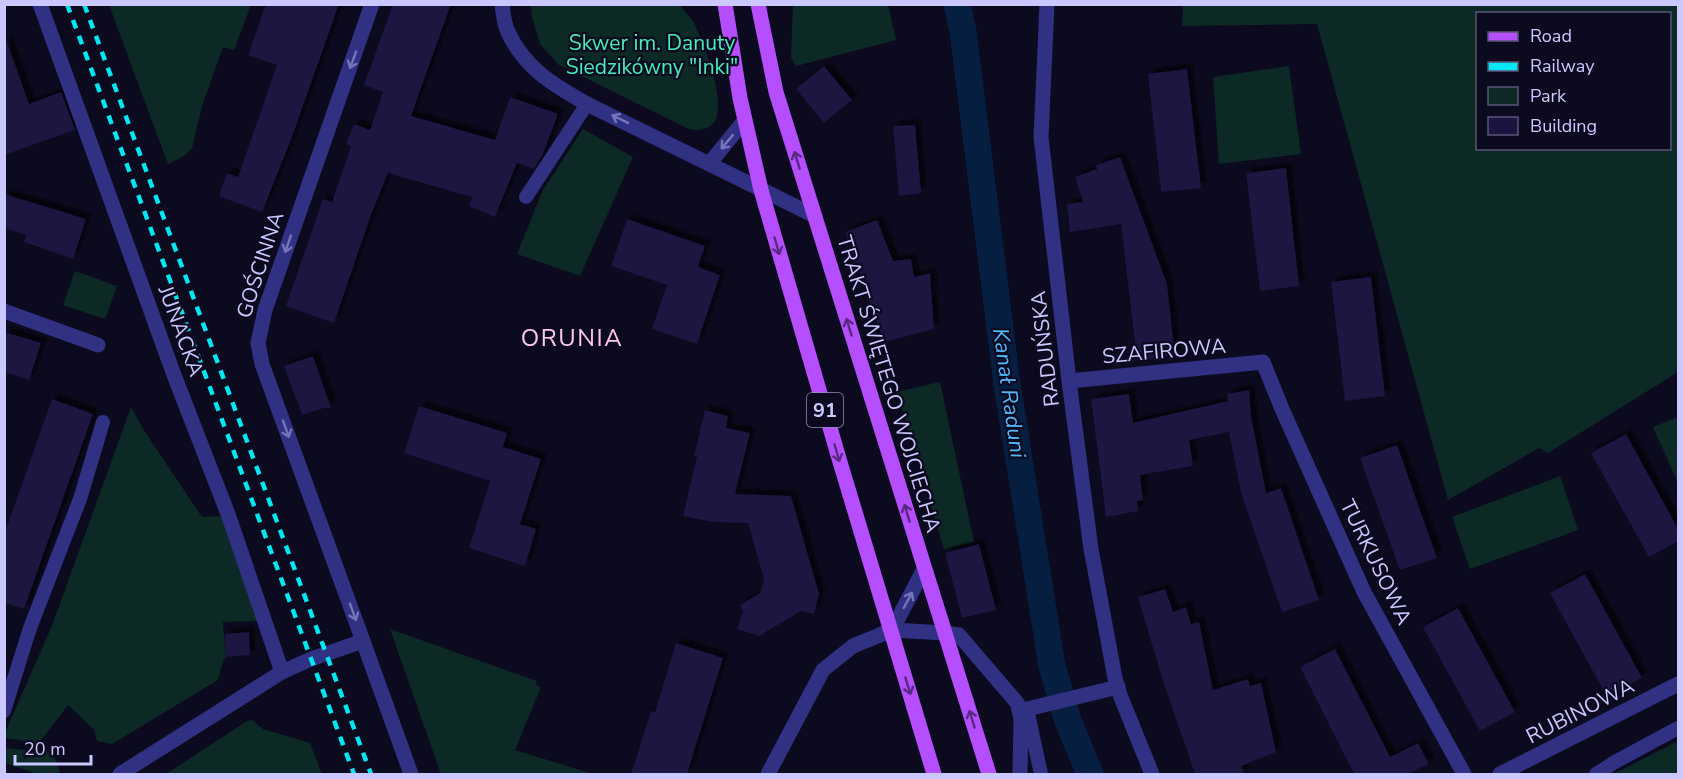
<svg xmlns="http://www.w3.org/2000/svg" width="1683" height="779" font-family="'Nunito Sans',sans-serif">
<defs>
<filter id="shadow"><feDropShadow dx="5.5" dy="-5.5" stdDeviation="1.5" flood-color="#0009"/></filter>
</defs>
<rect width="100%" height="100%" fill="#0c0a1e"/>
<g fill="#0c2926" fill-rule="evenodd">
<polygon points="109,5 251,5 234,50 223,47 202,106 192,148 186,155 168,164"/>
<path d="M531 5H681C683 12 690 16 694 23 703 42 735 118 707 128 701 130 696 131 689 129L559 65 540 44 532 17Z"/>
<polygon points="793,5 888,5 896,40 796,66 791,57"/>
<path d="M1183 5H1678V372L1548 453 1539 448 1448 500 1317 24 1182 26ZM1478 14H1670V148H1478Z"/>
<polygon points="1289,66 1301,154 1219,164 1213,77"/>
<polygon points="583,129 633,157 580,276 517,254 543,190"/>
<polygon points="75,271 117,286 105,319 63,305"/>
<polygon points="940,382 974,542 944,549 897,392"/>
<polygon points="131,407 145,432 202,517 221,516 257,621 223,622 226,658 223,661 218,680 112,744 97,741 94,730 68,705 39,743 5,738 5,733 53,623"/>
<polygon points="1678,417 1678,483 1653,427"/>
<polygon points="1560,476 1578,530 1470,569 1452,517"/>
<polygon points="390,629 537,681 536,685 541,687 515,750 590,773 589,774 441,774"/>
<polygon points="252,720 263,729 310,743 322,774 166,774 247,721"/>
<polygon points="1678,741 1678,774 1613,774"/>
<polygon points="5,748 53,753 60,771 58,774 37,774 5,763"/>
</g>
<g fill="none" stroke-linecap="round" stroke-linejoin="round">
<polyline stroke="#061f41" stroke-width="27" points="957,4 963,31 1007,384 1052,666 1068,721 1090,774"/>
</g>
<g fill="#1b1441" filter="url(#shadow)">
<polygon points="266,4 339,4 292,137 262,212 219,196 227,173 238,177 277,65 248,55"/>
<polygon points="393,4 451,4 411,116 495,140 510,97 558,114 543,154 534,169 517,163 495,217 469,206 472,197 388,173 371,215 334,323 286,306 323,199 332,202 351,146 346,144 354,124 370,130 383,92 364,85"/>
<polygon points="7,42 29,104 61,92 75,130 4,155 4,43"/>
<polygon points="824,66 852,100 824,123 796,89"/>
<polygon points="1187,69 1201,188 1161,192 1148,74"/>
<polygon points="915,125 921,193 899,196 893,126"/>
<polygon points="1120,157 1167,284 1175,356 1137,360 1121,224 1070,232 1067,204 1083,202 1075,177 1097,169 1096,165"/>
<polygon points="1286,168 1299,286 1260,291 1246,173"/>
<polygon points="4,194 86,219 73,259 24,242 26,235 4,228"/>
<polygon points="627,219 705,246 698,267 720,275 697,344 652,329 667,285 611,266"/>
<polygon points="877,220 893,261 911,259 914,277 930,273 934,329 884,342 845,232"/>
<polygon points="1371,277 1385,396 1345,401 1331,282"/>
<polygon points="4,332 41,343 29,380 4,372"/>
<polygon points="313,356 331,408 324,408 302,415 284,366"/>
<polygon points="1249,390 1251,416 1266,493 1281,488 1319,600 1282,612 1241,493 1229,432 1189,440 1193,466 1140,475 1143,500 1137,501 1138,511 1106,517 1091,399 1129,394 1133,423 1228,401 1227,394"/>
<polygon points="52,399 93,414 24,609 4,603 4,535"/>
<polygon points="419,406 507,433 503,447 541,459 520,524 536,529 525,566 469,548 490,481 404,453"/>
<polygon points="705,410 728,416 726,428 750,433 735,494 791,496 819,594 814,614 801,611 759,636 737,629 743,611 740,605 760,593 764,579 748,523 713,522 683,516 697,456 694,456"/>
<polygon points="1626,434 1678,529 1678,541 1649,557 1591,453"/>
<polygon points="1397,445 1437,558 1400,570 1360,458"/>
<polygon points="979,544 996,610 962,618 945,553"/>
<polygon points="1585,574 1642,678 1607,697 1550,593"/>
<polygon points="1165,589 1173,612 1186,607 1191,624 1199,622 1213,690 1248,679 1250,686 1261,683 1276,752 1241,766 1244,774 1195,774 1162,678 1138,597"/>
<polygon points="1458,608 1515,712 1480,731 1423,627"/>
<polygon points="249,632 250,655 226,657 225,634"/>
<polygon points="676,643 723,658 687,774 631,774 651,711 655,712"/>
<polygon points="1335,649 1390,757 1418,743 1429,764 1407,774 1354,774 1300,667"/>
</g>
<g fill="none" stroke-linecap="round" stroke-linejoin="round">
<g stroke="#303182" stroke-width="14">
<polyline points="526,197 587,104"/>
<polyline points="1027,709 1041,774"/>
<polyline points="4,711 30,628 80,499 103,422"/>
<polyline points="1596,774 1615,762 1678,728"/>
</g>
<g stroke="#303182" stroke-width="15">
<polyline points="40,4 174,375 228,514 282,672"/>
<path d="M502 4C503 13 504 24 508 32 525 69 554 85 587 104L815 216"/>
<polyline points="1047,4 1041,137 1069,381 1091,549 1115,678 1120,695 1152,774"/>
<polyline points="709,164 745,120"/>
<polyline points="4,311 98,345"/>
<polyline points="1069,381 1263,362 1282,409 1364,592 1464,774"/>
<polyline points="945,633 959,635 1018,704 1021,719 1020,774"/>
<polyline points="363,641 262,364 258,343 265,310 372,4"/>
<polyline points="1019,711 1118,687"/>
<polyline points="1500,774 1678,684"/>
</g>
<g stroke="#303182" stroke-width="15">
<polyline points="892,630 924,569"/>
<polyline points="120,774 282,672 311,659 363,641 411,774"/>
<polyline points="768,774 823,670 853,646 892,630 945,633"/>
</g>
<g stroke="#b44eff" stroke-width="15">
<polyline points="725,4 740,98 761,190 840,462 934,774"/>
<polyline points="758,4 776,92 989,774"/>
</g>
<g stroke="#00e6f2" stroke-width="4.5" stroke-dasharray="9 8" stroke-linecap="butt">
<polyline points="67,4 354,774"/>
<polyline points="84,4 371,774"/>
</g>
</g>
<defs><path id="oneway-shaft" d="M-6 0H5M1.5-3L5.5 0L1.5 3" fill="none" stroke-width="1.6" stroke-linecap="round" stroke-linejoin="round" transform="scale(1.5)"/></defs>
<g stroke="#7674ba">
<use href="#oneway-shaft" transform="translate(353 60) rotate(110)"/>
<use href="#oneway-shaft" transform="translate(620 119) rotate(-154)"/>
<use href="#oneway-shaft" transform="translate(727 142) rotate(130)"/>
<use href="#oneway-shaft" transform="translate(288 244) rotate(109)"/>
<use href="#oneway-shaft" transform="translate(286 429) rotate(70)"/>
<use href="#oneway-shaft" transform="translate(908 600) rotate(-62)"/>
<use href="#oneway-shaft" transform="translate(353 612) rotate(70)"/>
</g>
<g stroke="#582983">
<use href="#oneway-shaft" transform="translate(797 160) rotate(-107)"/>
<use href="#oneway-shaft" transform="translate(777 246) rotate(74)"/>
<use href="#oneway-shaft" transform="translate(849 327) rotate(-107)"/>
<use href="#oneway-shaft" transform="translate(837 453) rotate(74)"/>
<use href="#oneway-shaft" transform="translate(907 513) rotate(-107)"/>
<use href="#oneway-shaft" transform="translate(908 686) rotate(73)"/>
<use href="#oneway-shaft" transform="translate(972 719) rotate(-107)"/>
</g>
<g text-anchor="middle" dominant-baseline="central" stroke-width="4.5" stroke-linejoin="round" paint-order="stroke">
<rect fill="#0c0a1e" stroke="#928ebc" stroke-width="1.5" x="807" y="393" width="36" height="34" rx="4.5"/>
<g font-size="20" font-weight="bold" fill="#cbc7ff">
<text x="825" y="410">91</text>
</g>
<g font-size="21" fill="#48ebba" stroke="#0c0a1e">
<text x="652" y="43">Skwer im. Danuty<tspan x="652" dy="24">Siedzikówny "Inki"</tspan></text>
</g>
<g font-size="21" fill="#cbc7ff" stroke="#0c0a1e">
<text transform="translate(260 265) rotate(-72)">GOŚCINNA</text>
<text transform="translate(181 331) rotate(70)">JUNACKA</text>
<text transform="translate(1045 349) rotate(-97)">RADUŃSKA</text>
<text transform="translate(1164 351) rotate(-5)">SZAFIROWA</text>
<text transform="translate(889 384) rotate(73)">TRAKT ŚWIĘTEGO WOJCIECHA</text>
<text transform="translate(1376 562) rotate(64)">TURKUSOWA</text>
<text transform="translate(1580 711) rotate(-27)">RUBINOWA</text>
</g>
<g font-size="22" font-style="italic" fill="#55b9ff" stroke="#0c0a1e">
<text transform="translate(1009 393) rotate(82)">Kanał Raduni</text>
</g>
<g font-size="24" letter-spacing="1.5" fill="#ffc9ee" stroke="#0c0a1e">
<text x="572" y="338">ORUNIA</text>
</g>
</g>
<rect width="1683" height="779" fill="none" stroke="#cbc7ff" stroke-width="12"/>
<rect x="1476" y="12" width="195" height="138" fill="#0c0a1e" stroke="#585678" stroke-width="1.5"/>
<rect x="1488" y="32" width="30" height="9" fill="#b44eff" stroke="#585678" stroke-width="1.5"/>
<text x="1530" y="42" font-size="18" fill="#cbc7ff">Road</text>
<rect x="1488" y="62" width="30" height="9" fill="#00e6f2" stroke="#585678" stroke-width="1.5"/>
<text x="1530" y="72" font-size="18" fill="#cbc7ff">Railway</text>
<rect x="1488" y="87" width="30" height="18" fill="#0c2926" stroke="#585678" stroke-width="1.5"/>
<text x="1530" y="102" font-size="18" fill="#cbc7ff">Park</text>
<rect x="1488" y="117" width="30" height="18" fill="#1b1441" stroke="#585678" stroke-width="1.5"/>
<text x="1530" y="132" font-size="18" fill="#cbc7ff">Building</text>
<path d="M15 755v9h76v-9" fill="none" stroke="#cbc7ff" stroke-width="3"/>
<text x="24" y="755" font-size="18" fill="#cbc7ff" stroke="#0c0a1e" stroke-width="4.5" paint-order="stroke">20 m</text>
</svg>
